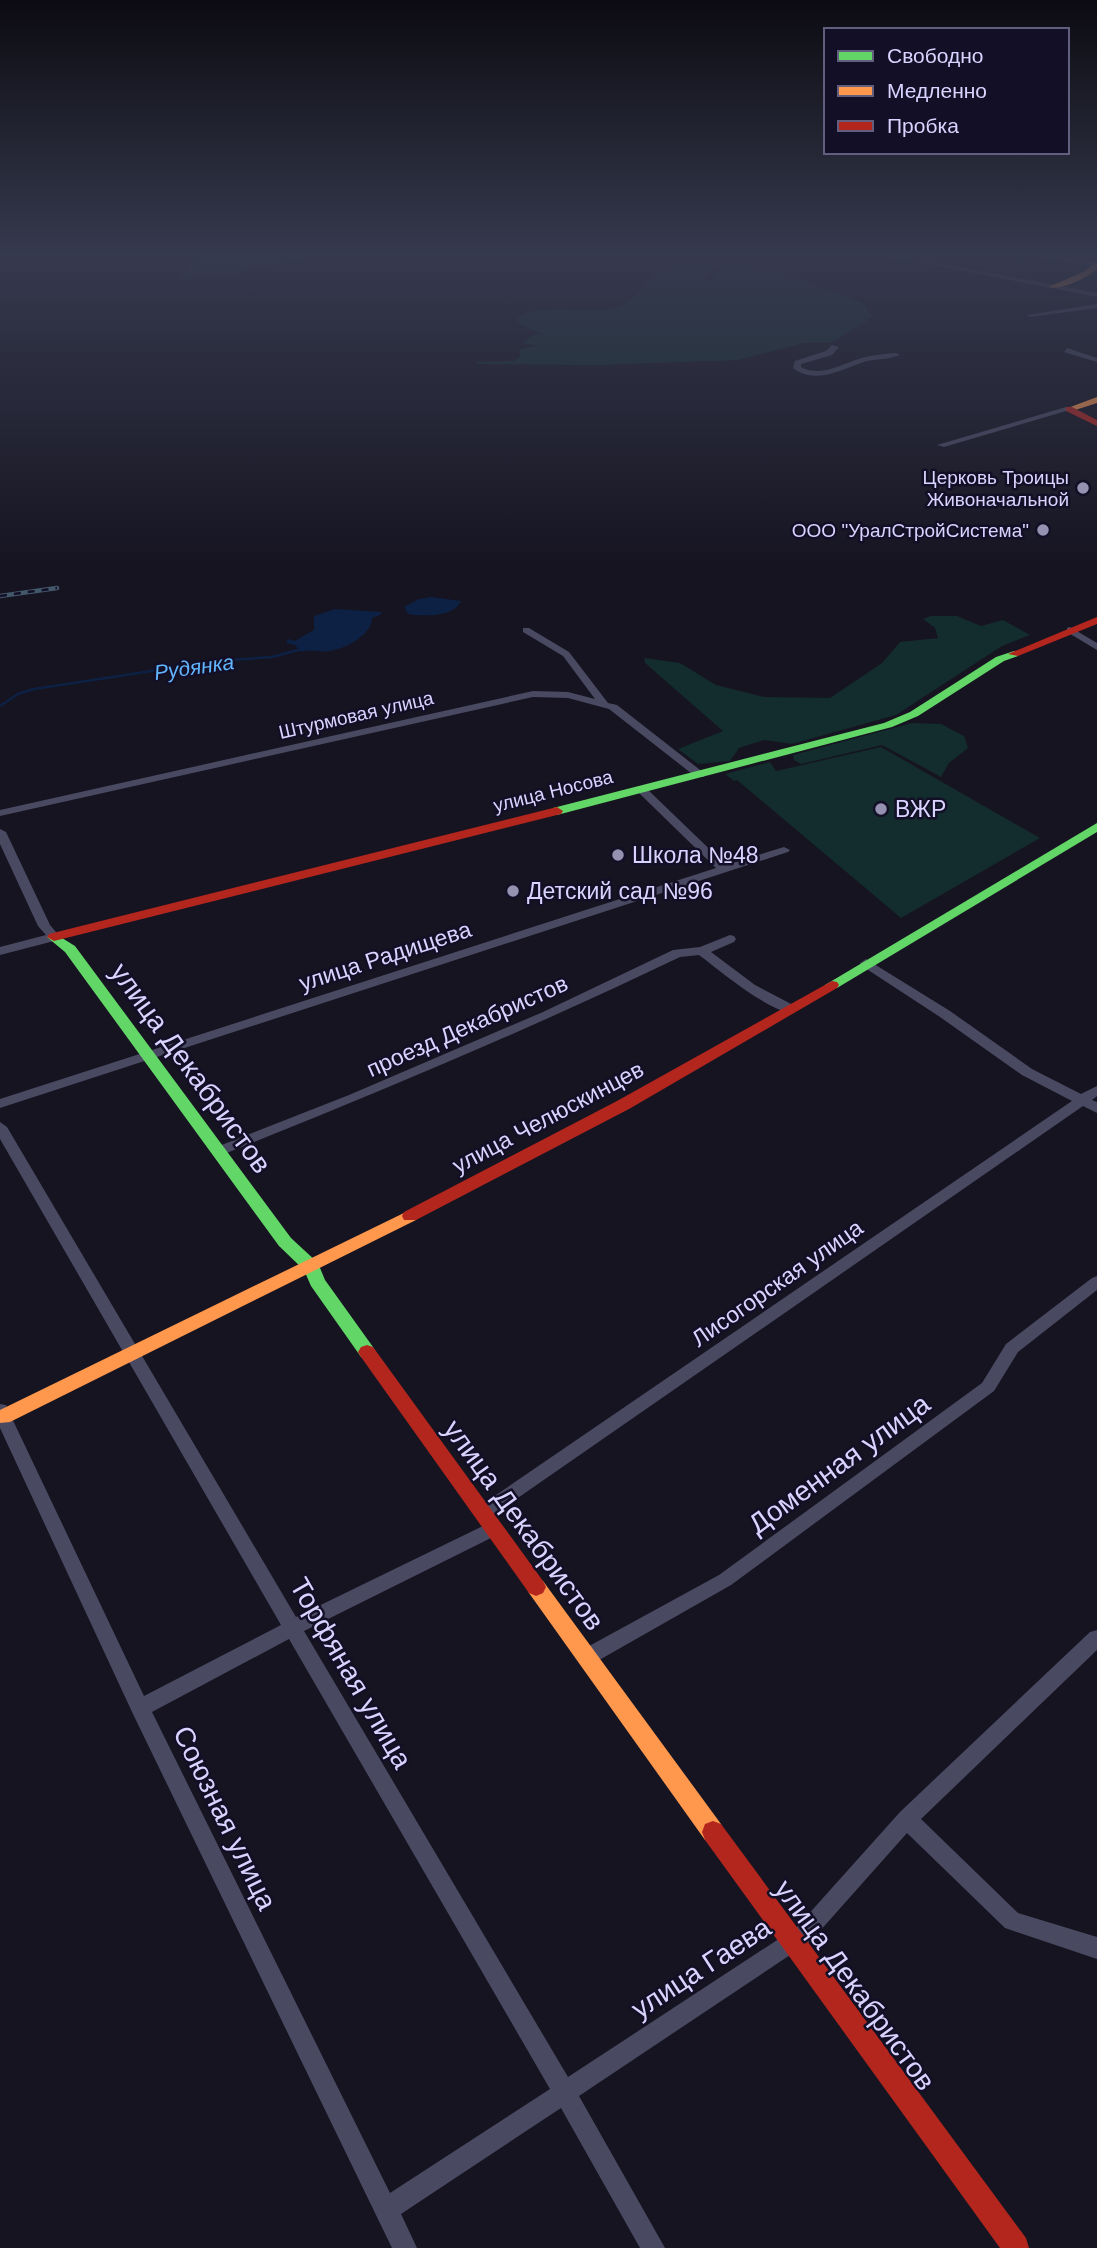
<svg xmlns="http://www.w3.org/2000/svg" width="1097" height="2248" font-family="Helvetica,sans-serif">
<rect width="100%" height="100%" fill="#161421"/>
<g fill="#132c2d">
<polygon points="239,252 315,252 300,259 227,274 177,278 195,260"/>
<path d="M728 263 782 273 863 303 872 316 866 322 830 343H804L738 360 599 365 480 364 475 362 514 361 521 356 519 350 538 345 523 344 530 337 540 333 521 325 516 319C532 302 587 314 611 309 633 305 641 285 657 274 673 262 703 262 721 264L704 277 707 282H712V277Z"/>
<polygon points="931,616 957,616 981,626 1003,620 1030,635 1002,646 896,715 792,744 764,740 739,748 730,761 698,764 678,749 723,731 645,663 644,658 680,663 716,685 764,697 830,698 882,663 900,642 938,638 935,628 923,619"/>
<polygon points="912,723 941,724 964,736 968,748 949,763 941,777 882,745 801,764 794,760 793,755"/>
<polygon points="881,747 1040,838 901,918 737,780 734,781 725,774 770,762 776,771"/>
</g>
<g fill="#0d2144">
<path d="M431 597 461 601C453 618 423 616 408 614L404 607 419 599Z"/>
<path d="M335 609 382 612 380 615 372 618C372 635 345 649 329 651 319 653 312 648 301 652L295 645 286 643 288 639 295 641 314 630V616Z"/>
</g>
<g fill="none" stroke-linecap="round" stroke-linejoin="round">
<polyline stroke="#0d2144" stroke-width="2.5" points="0,706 18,694 34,689 217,661 272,657 302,649"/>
<g fill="#4a4962" fill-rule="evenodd">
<polygon points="868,252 880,252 1097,293 1097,297"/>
<polygon points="1019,252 1032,252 1097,263 1097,267"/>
<polygon points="1097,304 1097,308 1030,317 1027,315"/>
<path d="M832 345 839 347 832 355 801 364V367C821 378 841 364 862 358 873 355 884 354 896 353L900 355C890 359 878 359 867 361 843 368 817 386 793 368L795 361 826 351Z"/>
<polygon points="1067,348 1097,358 1097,362 1064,352"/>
<polygon points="1066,407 1073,409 944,447 937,445"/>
<polygon points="1070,627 1097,643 1097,650 1067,632 1067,628"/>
<polygon points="523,628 529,628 569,652 608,703 617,705 704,773 704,777 696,777 609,709 568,698 533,697 0,816 0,810 533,691 568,692 595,699 563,656 523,632"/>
<polygon points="642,787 646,788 726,865 784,847 790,850 788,852 0,1108 0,1099 716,868 638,792 638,788"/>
<polygon points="0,829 6,832 50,925 60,937 58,940 0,955 0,947 46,935 38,926 0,844"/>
<path d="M730 935 734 936 736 939 734 942 711 952 755 985 795 1006 796 1009 795 1012C773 1016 718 969 699 955L680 957C530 1029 378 1093 224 1154L219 1156 212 1151 214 1148 349 1095 543 1012 673 950 700 947Z"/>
<polygon points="866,959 950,1011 1032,1069 1081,1094 1097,1086 1097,1096 1092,1100 1097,1102 1097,1113 1083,1106 489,1518 483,1520 477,1518 474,1513 477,1508 1072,1101 1022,1075 940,1017 862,966 860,963"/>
<path d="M0 1122 7 1127 296 1617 487 1524 493 1522 499 1524 502 1529 499 1534 304 1631 568 2077 797 1927 900 1812 1090 1632 1097 1630V1650L921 1819 1018 1913 1097 1937V1959L1005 1928 907 1833 811 1941 579 2096 665 2248H640L561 2108 401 2214 417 2248H392L133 1714 0 1428V1404L6 1405 8 1410 144 1696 281 1625 0 1139ZM289 1639 550 2089 390 2193 152 1712Z"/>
<polygon points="1097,1276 1097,1290 1018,1352 994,1391 731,1585 594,1663 587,1665 580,1663 578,1657 580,1651 719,1575 982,1383 1006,1344 1092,1278"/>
</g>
<g fill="#63d668" fill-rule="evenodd">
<polygon points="1014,651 1018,652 1018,656 1004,661 918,716 892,727 557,815 551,811 553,808 884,723 910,712 996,657"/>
<polygon points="1097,823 1097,832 837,988 827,988 825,985"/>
<polygon points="54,933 75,946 291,1238 318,1263 325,1280 373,1347 376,1352 373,1357 367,1359 361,1357 311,1286 304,1270 279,1246 65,952 47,937"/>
</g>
<g fill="#ff974d" fill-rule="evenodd">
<path d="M1094 263H1097V269C1088 277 1061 291 1049 287L1085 271Z"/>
<polygon points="1097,397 1097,403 1069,412 1065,409"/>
<polygon points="410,1210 416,1212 418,1216 416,1220 10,1422 0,1423 0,1410"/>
<polygon points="536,1578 543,1581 721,1824 724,1832 721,1840 713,1843 705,1840 529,1593 526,1587 529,1581"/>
</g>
<g fill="#b3261e" fill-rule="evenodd">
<polygon points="1066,407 1072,407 1097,420 1097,426 1066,411"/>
<polygon points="1097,617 1097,624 1018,656 1008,654"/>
<polygon points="557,807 563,811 561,814 54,941 47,937 49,934"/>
<polygon points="832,981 837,982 839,985 837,988 629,1109 416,1220 404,1220 402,1216 404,1212 617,1101"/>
<polygon points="367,1345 373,1347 543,1581 546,1587 543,1593 536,1596 529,1593 361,1357 358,1352 361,1347"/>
<polygon points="713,1821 721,1824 1026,2238 1029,2248 1000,2248 705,1840 702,1832 705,1824"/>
</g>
<g stroke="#43596b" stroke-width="4.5">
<polyline id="rail" points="0,596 57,588"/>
</g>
<use href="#rail" stroke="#130f26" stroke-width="2.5" stroke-dasharray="7" stroke-linecap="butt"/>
</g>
<linearGradient id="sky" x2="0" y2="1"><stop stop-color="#0c0b12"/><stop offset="0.45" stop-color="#363a4e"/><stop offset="1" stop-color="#363a4e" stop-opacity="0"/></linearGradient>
<rect width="1097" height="566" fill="url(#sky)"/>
<g fill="#9591b1" stroke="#130f26" stroke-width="2.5">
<circle cx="1083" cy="488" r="7"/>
<circle cx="1043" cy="530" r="7"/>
<circle cx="881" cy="809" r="7"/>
<circle cx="618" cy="855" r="7"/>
<circle cx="513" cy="891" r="7"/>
</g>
<g text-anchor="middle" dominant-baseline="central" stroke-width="5" stroke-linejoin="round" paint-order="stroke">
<g font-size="19" fill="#d9d4ff" stroke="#130f26" text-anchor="end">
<text x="1069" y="477">Церковь Троицы<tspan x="1069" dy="22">Живоначальной</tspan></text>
<text x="1029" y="530">ООО "УралСтройСистема"</text>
</g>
<g font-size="19" fill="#d9d4ff" stroke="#130f26">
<text transform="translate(356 715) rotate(-13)">Штурмовая улица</text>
<text transform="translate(553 791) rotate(-14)">улица Носова</text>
</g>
<g font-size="21" font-style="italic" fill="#62b6ff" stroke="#130f26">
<text transform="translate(194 667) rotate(-8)">Рудянка</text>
</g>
<g font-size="23" fill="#d9d4ff" stroke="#130f26" text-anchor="start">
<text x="895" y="809">ВЖР</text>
<text x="632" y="855">Школа №48</text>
<text x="527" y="891">Детский сад №96</text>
</g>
<g font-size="23" fill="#d9d4ff" stroke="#130f26">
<text transform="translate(385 956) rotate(-18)">улица Радищева</text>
<text transform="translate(467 1026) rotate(-24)">проезд Декабристов</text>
<text transform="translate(548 1117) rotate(-28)">улица Челюскинцев</text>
<text transform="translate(777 1283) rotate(-35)">Лисогорская улица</text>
</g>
<g font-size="28" fill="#d9d4ff" stroke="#130f26">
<text transform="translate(191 1068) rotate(54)">улица Декабристов</text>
<text transform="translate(839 1464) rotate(-36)">Доменная улица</text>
<text transform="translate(524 1525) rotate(54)">улица Декабристов</text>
<text transform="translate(351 1673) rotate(60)">Торфяная улица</text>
<text transform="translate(225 1818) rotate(64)">Союзная улица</text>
<text transform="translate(701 1968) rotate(-33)">улица Гаева</text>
<text transform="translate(855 1985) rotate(54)">улица Декабристов</text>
</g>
</g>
<rect x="824" y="28" width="245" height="126" fill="#130f26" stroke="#625e7d" stroke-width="2"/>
<rect x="838" y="51" width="35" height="10" fill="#63d668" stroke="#625e7d" stroke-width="2"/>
<text x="887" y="63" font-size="21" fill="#d9d4ff">Свободно</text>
<rect x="838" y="86" width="35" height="10" fill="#ff974d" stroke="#625e7d" stroke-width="2"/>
<text x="887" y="98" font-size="21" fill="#d9d4ff">Медленно</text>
<rect x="838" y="121" width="35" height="10" fill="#b3261e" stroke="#625e7d" stroke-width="2"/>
<text x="887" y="133" font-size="21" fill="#d9d4ff">Пробка</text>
</svg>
